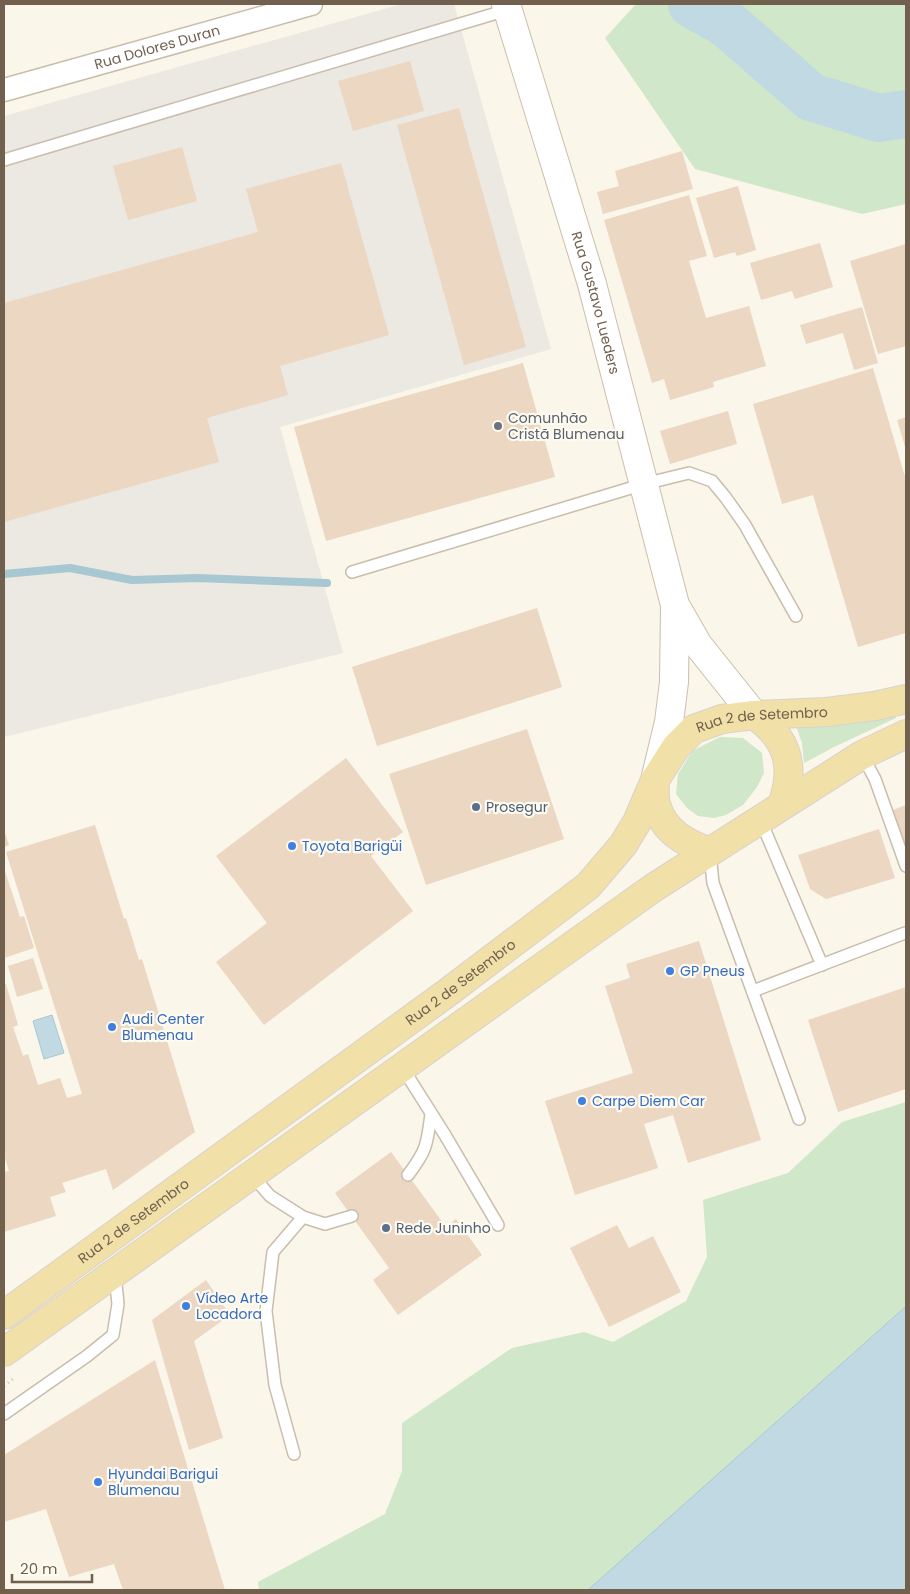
<svg xmlns="http://www.w3.org/2000/svg" width="910" height="1594" font-family="Poppins,sans-serif">
<rect width="100%" height="100%" fill="#faf6e9"/>
<polygon fill="#ece8e2" points="402,4 454,4 551,349 280,427 343,653 4,737 4,116"/>
<g fill="#d1e7c9">
<polygon points="636,4 906,4 906,204 862,214 695,169 605,38"/>
<polygon points="894,713 896,718 834,747 804,763 802,743 796,726"/>
<polygon points="720,737 743,738 762,753 764,773 757,787 743,805 726,815 714,818 698,816 687,808 676,794 678,774 692,751"/>
<polygon points="906,1102 906,1306 588,1590 259,1590 258,1582 385,1514 402,1471 402,1423 512,1348 584,1332 613,1342 686,1301 707,1257 703,1200 788,1173 842,1122"/>
</g>
<g fill="#c0d9e2" stroke="#a7c7d3">
<polygon points="52,1015 64,1053 44,1059 33,1021"/>
<polygon points="906,1306 906,1590 588,1590 904,1308"/>
</g>
<g fill="none" stroke-linecap="round" stroke-linejoin="round">
<polyline stroke="#a7c7d3" stroke-width="8" points="4,574 70,568 132,580 198,578 327,583"/>
<polyline stroke="#c0d9e2" stroke-width="48" points="692,4 726,23 811,97 879,118 906,114"/>
</g>
<g fill="#ebd7c2">
<polygon points="410,61 424,111 353,131 338,81"/>
<polygon points="459,108 526,347 464,365 397,125"/>
<polygon points="182,147 197,201 128,220 113,166"/>
<polygon points="682,151 693,189 603,214 597,192 619,186 615,171"/>
<polygon points="341,163 389,335 280,366 288,395 207,418 219,462 4,522 4,303 258,232 246,189"/>
<polygon points="738,186 756,250 737,256 735,252 714,258 696,198"/>
<polygon points="689,195 707,256 689,261 706,318 749,306 766,366 713,382 714,387 670,400 664,379 652,383 604,220"/>
<polygon points="820,243 833,287 795,299 792,291 761,300 750,263"/>
<polygon points="906,244 906,346 878,354 850,261"/>
<polygon points="862,307 878,363 854,370 843,333 806,344 800,325"/>
<polygon points="523,363 555,477 326,541 294,427"/>
<polygon points="873,368 906,480 906,633 858,647 813,495 782,504 753,404"/>
<polygon points="728,411 737,444 670,464 660,431"/>
<polygon points="906,417 906,450 897,420"/>
<polygon points="537,608 562,687 377,746 352,667"/>
<polygon points="527,729 564,839 426,885 389,774"/>
<polygon points="346,758 403,832 371,856 413,911 264,1025 216,962 267,923 216,856"/>
<polygon points="906,805 906,848 893,810"/>
<polygon points="95,825 124,919 126,918 139,960 142,959 195,1132 113,1190 106,1169 62,1183 66,1192 50,1197 56,1216 4,1232 4,1172 9,1171 4,1155 4,984 6,984 18,1025 13,1027 23,1056 28,1054 38,1085 60,1078 67,1098 82,1094 6,852"/>
<polygon points="879,829 895,878 826,899 810,889 798,855"/>
<polygon points="4,830 9,845 4,847"/>
<polygon points="4,868 20,917 24,916 34,948 4,958"/>
<polygon points="699,941 761,1140 688,1163 673,1115 644,1124 658,1168 575,1195 545,1101 633,1073 605,986 630,978 626,964"/>
<polygon points="33,958 43,989 17,997 8,966"/>
<polygon points="906,987 906,1089 838,1112 808,1020"/>
<polygon points="391,1152 446,1227 456,1219 482,1255 398,1315 373,1280 389,1268 335,1193"/>
<polygon points="617,1225 629,1248 653,1236 681,1292 609,1327 570,1248"/>
<polygon points="206,1280 230,1315 194,1341 223,1438 189,1450 152,1320"/>
<polygon points="155,1360 225,1590 123,1590 114,1564 69,1577 46,1509 4,1522 4,1455"/>
</g>
<g fill="none" stroke-linecap="round" stroke-linejoin="round">
<g stroke="#c9bdad" stroke-width="14">
<g id="lane">
<polyline points="4,160 507,10"/>
<polyline points="352,572 644,484 689,473 712,481 726,498 745,525 796,616"/>
<polyline points="862,755 875,779 906,866"/>
<polyline points="760,819 822,965"/>
<polyline points="710,854 713,883 799,1119"/>
<polyline points="753,991 905,933"/>
<polyline points="402,1067 445,1135 498,1225"/>
<polyline points="252,1175 270,1196 303,1217 325,1224 352,1216"/>
<path d="M408 1175C427 1150 427 1144 431 1114"/>
<polyline points="4,1414 87,1356 113,1335 118,1304 115,1275"/>
<polyline points="294,1454 275,1385 266,1311 273,1252 303,1217"/>
</g>
</g>
<g stroke="#c9bdad" stroke-width="25">
<g id="street">
<path id="s1" d="M4 90 311 4"/>
</g>
</g>
<g stroke="#ccbeac" stroke-width="30">
<g id="secondary">
<path id="s2" d="M506 4 592 284 675 605 698 645 754 715"/>
<polyline points="656,776 669,722 674,682 675,606"/>
</g>
</g>
<g stroke="#d8d2ce" stroke-width="30">
<g id="primary">
<path d="M754 715C788 738 796 767 782 805"/>
<path d="M655 780C655 788 654 797 656 804 663 831 685 843 710 852"/>
<path id="s3" d="M4 1315 447 993 588 886 623 845 637 822 655 780 676 747 694 729 722 719 754 715 827 712 875 706 906 699"/>
<polyline points="4,1352 653,888 862,755 906,734"/>
</g>
</g>
<polyline stroke="#d2bda7" stroke-width="3" stroke-dasharray="1 4" stroke-linecap="butt" points="4,1386 13,1379"/>
<use href="#lane" stroke="#fff" stroke-width="11"/>
<use href="#street" stroke="#fff" stroke-width="22"/>
<use href="#secondary" stroke="#fff" stroke-width="28"/>
<use href="#primary" stroke="#f2e0a9" stroke-width="28"/>
</g>
<circle fill="#6b7280" stroke="#fdfaf0" stroke-width="2" cx="498" cy="426" r="5"/>
<g fill="#5c6f8a" stroke="#fdfaf0" stroke-width="2">
<circle cx="476" cy="807" r="5"/>
<circle cx="386" cy="1228" r="5"/>
</g>
<g fill="#3f7fe0" stroke="#fdfaf0" stroke-width="2">
<circle cx="292" cy="846" r="5"/>
<circle cx="670" cy="971" r="5"/>
<circle cx="112" cy="1027" r="5"/>
<circle cx="582" cy="1101" r="5"/>
<circle cx="186" cy="1306" r="5"/>
<circle cx="98" cy="1482" r="5"/>
</g>
<g text-anchor="middle" dominant-baseline="central" stroke-width="4.5" stroke-linejoin="round" paint-order="stroke">
<g font-size="14" fill="#72604f" stroke="#fdfaf0">
<text stroke="none"><textPath href="#s1" startOffset="159">Rua Dolores Duran</textPath></text>
<text stroke="none"><textPath href="#s2" startOffset="312">Rua Gustavo Lueders</textPath></text>
<text stroke="none"><textPath href="#s3" startOffset="985">Rua 2 de Setembro</textPath></text>
<text stroke="none"><textPath href="#s3" startOffset="565">Rua 2 de Setembro</textPath></text>
<text stroke="none"><textPath href="#s3" startOffset="160">Rua 2 de Setembro</textPath></text>
</g>
<g font-size="14" fill="#5b616d" stroke="#fdfaf0" text-anchor="start">
<text x="508" y="418">Comunhão<tspan x="508" dy="16">Cristã Blumenau</tspan></text>
</g>
<g font-size="14" fill="#4e5e75" stroke="#fdfaf0" text-anchor="start">
<text x="486" y="807">Prosegur</text>
<text x="396" y="1228">Rede Juninho</text>
</g>
<g font-size="14" fill="#366cbe" stroke="#fdfaf0" text-anchor="start">
<text x="302" y="846">Toyota Barigüi</text>
<text x="680" y="971">GP Pneus</text>
<text x="122" y="1019">Audi Center<tspan x="122" dy="16">Blumenau</tspan></text>
<text x="592" y="1101">Carpe Diem Car</text>
<text x="196" y="1298">Vídeo Arte<tspan x="196" dy="16">Locadora</tspan></text>
<text x="108" y="1474">Hyundai Barigui<tspan x="108" dy="16">Blumenau</tspan></text>
</g>
</g>
<rect width="910" height="1594" fill="none" stroke="#72604f" stroke-width="10"/>
<path d="M12 1574v8h80v-8" fill="none" stroke="#72604f" stroke-width="2.5"/>
<text x="20" y="1574" font-size="15" fill="#72604f" stroke="#fdfaf0" stroke-width="4" paint-order="stroke">20 m</text>
</svg>
